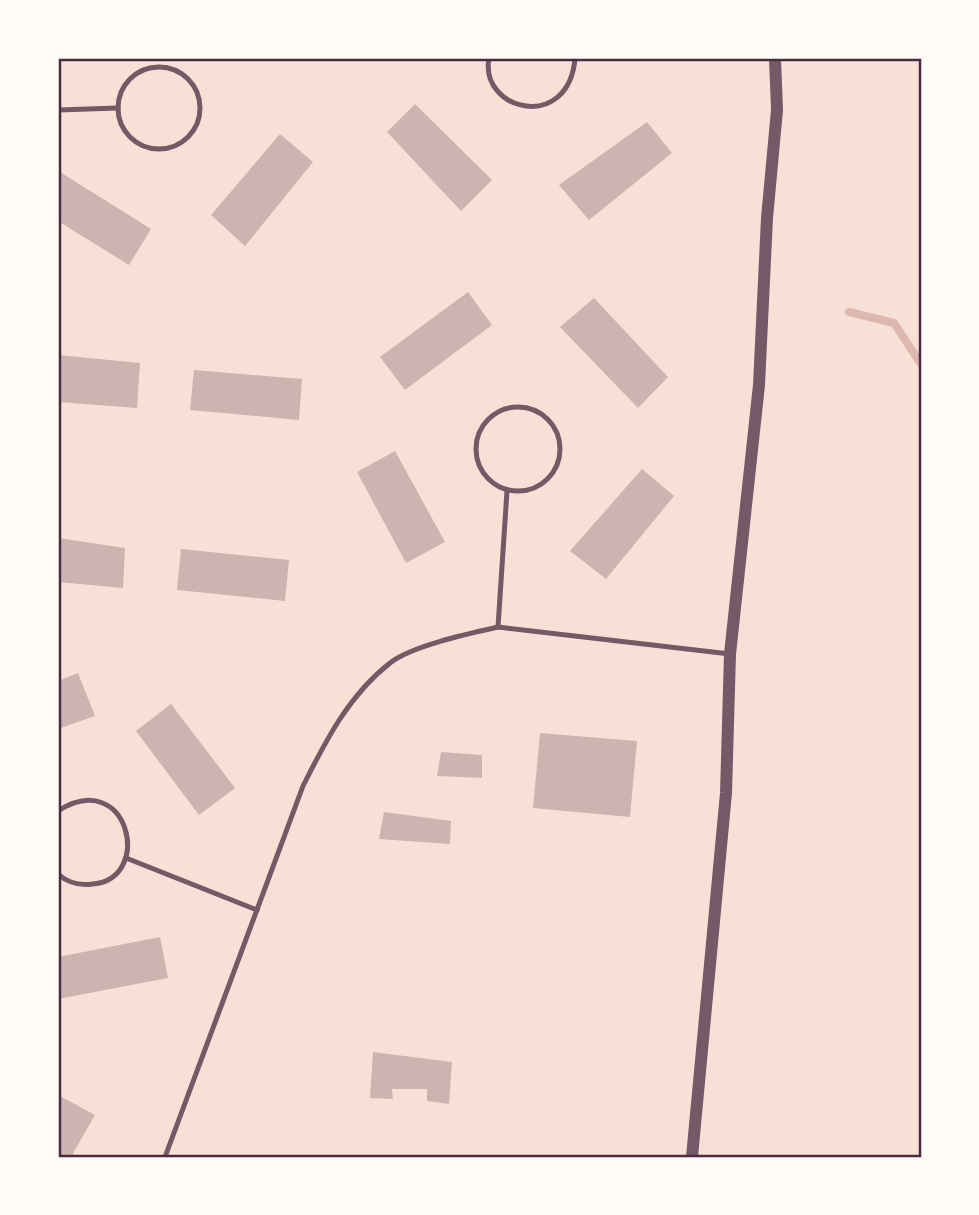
<svg xmlns="http://www.w3.org/2000/svg" width="979" height="1215" font-family="Literata,serif">
<rect width="100%" height="100%" fill="#f7e1d7"/>
<g fill="none" stroke-linecap="round" stroke-linejoin="round">
<polyline stroke="#dcb8b0" stroke-width="8" points="849,312 894,323 921,364"/>
</g>
<g fill="#ccb4b1">
<polygon points="415,104 492,180 461,211 387,132"/>
<polygon points="647,122 672,153 589,220 559,185"/>
<polygon points="280,134 313,162 245,246 211,215"/>
<polygon points="60,172 151,229 129,265 58,221 58,175"/>
<polygon points="468,292 492,325 405,390 380,357"/>
<polygon points="594,298 668,377 638,408 560,327"/>
<polygon points="58,355 140,363 137,408 58,402"/>
<polygon points="194,370 302,379 299,420 190,410"/>
<polygon points="395,451 445,542 406,563 357,472"/>
<polygon points="642,469 674,496 606,579 570,551"/>
<polygon points="58,538 125,548 123,588 58,582"/>
<polygon points="181,549 289,560 285,601 177,590"/>
<polygon points="78,673 95,716 58,729 58,681"/>
<polygon points="171,704 235,788 199,815 136,731"/>
<polygon points="540,733 637,741 630,817 533,808"/>
<polygon points="441,752 482,755 482,778 437,776"/>
<polygon points="384,812 451,821 450,844 379,839"/>
<polygon points="160,937 168,978 58,999 58,957"/>
<polygon points="373,1052 452,1062 449,1104 427,1101 427,1089 392,1089 393,1099 370,1098"/>
<polygon points="58,1095 95,1115 71,1157 58,1157"/>
</g>
<g fill="none" stroke-linecap="round" stroke-linejoin="round">
<g stroke="#755966" stroke-width="5">
<path d="M489 58C479 111 569 133 575 58"/>
<circle cx="159" cy="108" r="41"/>
<polyline points="58,110 118,108"/>
<circle cx="518" cy="449" r="42"/>
<polyline points="498,627 507,491"/>
<path d="M58 811C129 766 154 879 93 884 79 886 68 883 58 874"/>
<polyline points="126,858 257,910"/>
<path d="M165 1157 303 786C326 740 349 695 390 663 411 646 471 633 498 627L730 654"/>
</g>
<polyline stroke="#755966" stroke-width="12" points="692,1157 726,793 730,654 759,385 767,218 777,110 775,58"/>
</g>
<rect width="979" height="1215" fill="none" stroke="#fffaf5" stroke-width="119"/>
<rect x="60" y="60" width="860" height="1096" fill="none" stroke="#4a2c40" stroke-width="2.5"/>
</svg>
